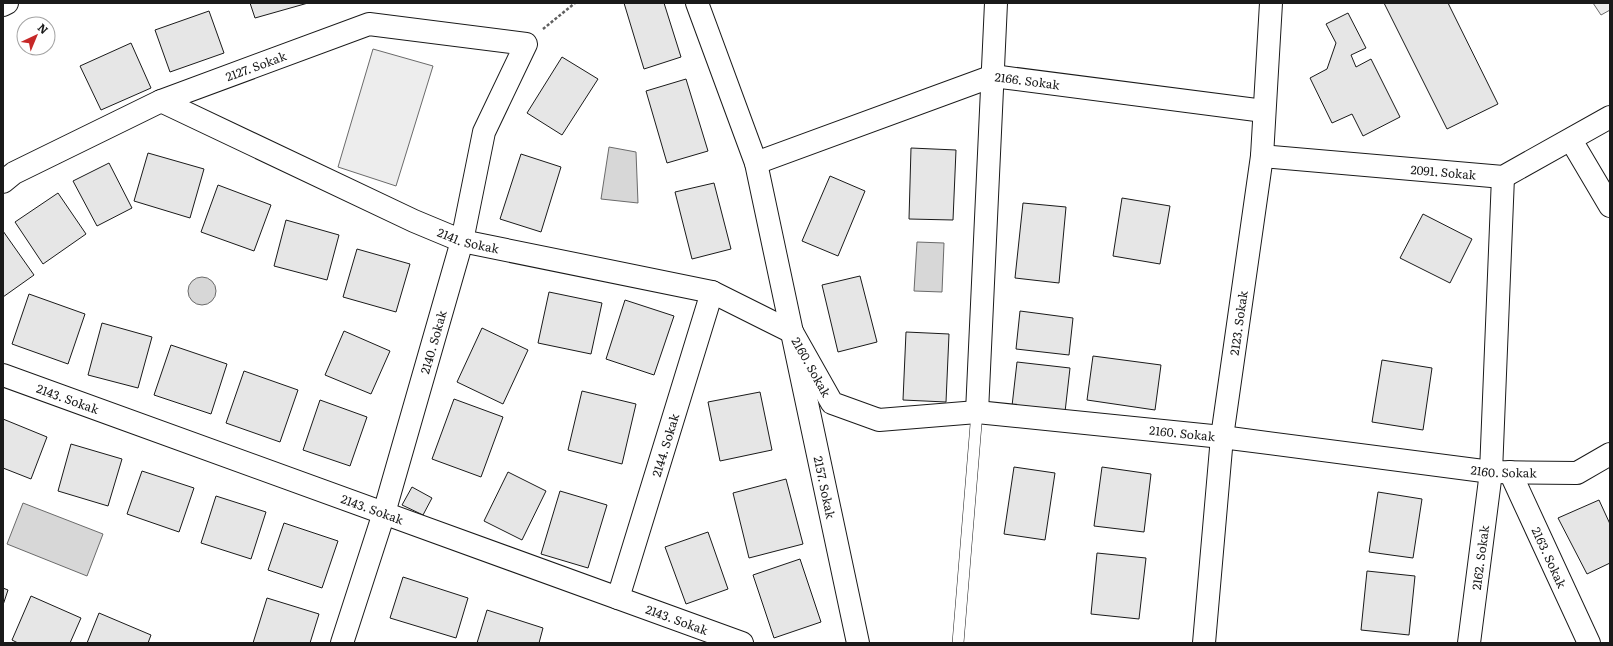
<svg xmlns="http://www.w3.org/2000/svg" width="1613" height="646" font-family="Literata,serif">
<rect width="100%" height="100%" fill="#fff"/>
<g fill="#ededed" stroke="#6a6a6a">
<polygon points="1593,3 1610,3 1610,10 1601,15"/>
<polygon points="373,49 433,66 396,186 338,167"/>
</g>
<g fill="#d7d7d7" stroke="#6a6a6a">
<polygon points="609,147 636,152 638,203 601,199"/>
<polygon points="917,242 944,243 942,292 914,291"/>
<circle cx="202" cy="291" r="14"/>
<polygon points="23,503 103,534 87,576 7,544"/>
</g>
<g fill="#e6e6e6" stroke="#1a1a1a">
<polygon points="250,3 308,3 255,18"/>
<polygon points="624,3 664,3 681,57 644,69"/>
<polygon points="1384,3 1448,3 1498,104 1447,129"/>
<polygon points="209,11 224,53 170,72 155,30"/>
<polygon points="1348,13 1366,48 1351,55 1356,67 1371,59 1400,117 1363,136 1352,114 1332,123 1310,78 1327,69 1336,43 1326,24"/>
<polygon points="131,43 151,88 101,110 80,66"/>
<polygon points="562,57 598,79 562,135 527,113"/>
<polygon points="686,79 708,151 667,163 646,91"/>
<polygon points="911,148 956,150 953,220 909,219"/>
<polygon points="148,153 204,169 190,218 134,201"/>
<polygon points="521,154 561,167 541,232 500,219"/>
<polygon points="109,163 132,208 97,226 73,181"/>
<polygon points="830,176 865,191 838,256 802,241"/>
<polygon points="714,183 731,249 692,259 675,192"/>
<polygon points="218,185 271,205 254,251 201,232"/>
<polygon points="58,193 86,234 43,264 15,222"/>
<polygon points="1122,198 1170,206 1160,264 1113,256"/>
<polygon points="1023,203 1066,207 1059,283 1015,278"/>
<polygon points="1423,214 1472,239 1450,283 1400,258"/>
<polygon points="286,220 339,235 327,280 274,266"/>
<polygon points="3,231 34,275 3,297"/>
<polygon points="357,249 410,264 396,312 343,297"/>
<polygon points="860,276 877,342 838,352 822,285"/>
<polygon points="549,292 602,303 591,354 538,343"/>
<polygon points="29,294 85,314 68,364 12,344"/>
<polygon points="625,300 674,316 654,375 606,359"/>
<polygon points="1020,311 1073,318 1069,355 1016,349"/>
<polygon points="102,323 152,337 138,388 88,375"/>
<polygon points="482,328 528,350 503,404 457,382"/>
<polygon points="344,331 390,351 371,394 325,375"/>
<polygon points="906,332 949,334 946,402 903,400"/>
<polygon points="171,345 227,364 211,414 154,395"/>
<polygon points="1093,356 1161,365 1155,410 1087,400"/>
<polygon points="1382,360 1432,368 1423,430 1372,422"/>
<polygon points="1017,362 1070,368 1065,412 1012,406"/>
<polygon points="244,371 298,390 280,442 226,423"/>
<polygon points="582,391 636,404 622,464 568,450"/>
<polygon points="760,392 772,450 720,461 708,402"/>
<polygon points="454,399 503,417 481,477 432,459"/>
<polygon points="320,400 367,417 350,466 303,450"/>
<polygon points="3,419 47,437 31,479 3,468"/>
<polygon points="71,444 122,459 108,506 58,491"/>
<polygon points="1014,467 1055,473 1045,540 1004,534"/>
<polygon points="1102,467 1151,474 1144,532 1094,526"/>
<polygon points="142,471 194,488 179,532 127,514"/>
<polygon points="508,472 546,491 522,540 484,521"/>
<polygon points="786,479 803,544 749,558 733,493"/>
<polygon points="412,487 432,498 423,515 402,505"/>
<polygon points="560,491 607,505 588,568 541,554"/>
<polygon points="1378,492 1422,499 1413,558 1369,552"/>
<polygon points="216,496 266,512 251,559 201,543"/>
<polygon points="1599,500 1610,524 1610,563 1587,574 1558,518"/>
<polygon points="284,523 338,541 322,588 268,570"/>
<polygon points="708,532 728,589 686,604 665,547"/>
<polygon points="1097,553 1146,558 1139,619 1091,614"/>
<polygon points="800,559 821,622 774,638 753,575"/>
<polygon points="1367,571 1415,576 1409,635 1361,630"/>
<polygon points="403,577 468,598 456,638 390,618"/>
<polygon points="3,588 8,590 3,605"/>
<polygon points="31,596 81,618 70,643 18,643 12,640"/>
<polygon points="267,598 319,614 310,643 253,643"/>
<polygon points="487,610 543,628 539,643 477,643"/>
<polygon points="99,613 151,635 148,643 87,643"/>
</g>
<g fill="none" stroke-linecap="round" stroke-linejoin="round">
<g stroke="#1a1a1a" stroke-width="12">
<polyline id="lane" points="958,643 977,412"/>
</g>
<g stroke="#1a1a1a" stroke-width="24">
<g id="street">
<path id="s1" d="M697 3 756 163 858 643"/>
<polyline points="3,5 7,3"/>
<path id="s2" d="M161 101 414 221 462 241 712 292 792 332"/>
<polyline points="1571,140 1610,206"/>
<path id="s3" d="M1262 156 1503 177 1610 117"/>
<path id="s4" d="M756 163 993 76 1264 111"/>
<path id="s5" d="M3 182 14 173 161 101 369 24 526 44 484 132 462 241 384 513 342 643"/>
<path id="s6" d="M792 332 832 403 879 420 977 412 1222 437 1491 472 1577 473 1610 454"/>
<path id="s7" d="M3 375 742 643"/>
<polyline points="977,412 996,3"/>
<path id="s8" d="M1510 472 1589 643"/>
<path id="s9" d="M618 598 712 292"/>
<path id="s10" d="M1204 643 1222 437 1262 156 1271 3"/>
<path id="s11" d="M1469 643 1491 472 1503 177"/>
</g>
</g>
<polyline stroke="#5f5f5f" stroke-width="2.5" stroke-dasharray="3 2" stroke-linecap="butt" points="543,29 575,3"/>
<use href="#lane" stroke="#fff" stroke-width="11"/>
<use href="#street" stroke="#fff" stroke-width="22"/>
</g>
<g text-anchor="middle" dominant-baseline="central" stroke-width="3" stroke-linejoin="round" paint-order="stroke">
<g font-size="12" fill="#1a1a1a" stroke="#fff">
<text stroke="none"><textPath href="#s5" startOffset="279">2127. Sokak</textPath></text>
<text stroke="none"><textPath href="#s4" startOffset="287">2166. Sokak</textPath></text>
<text stroke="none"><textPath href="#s3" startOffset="182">2091. Sokak</textPath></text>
<text stroke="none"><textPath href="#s2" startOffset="338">2141. Sokak</textPath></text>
<text stroke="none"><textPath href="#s10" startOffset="322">2123. Sokak</textPath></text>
<text transform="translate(433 342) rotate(-74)">2140. Sokak</text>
<text stroke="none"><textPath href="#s6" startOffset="40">2160. Sokak</textPath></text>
<text stroke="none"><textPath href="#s7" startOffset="69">2143. Sokak</textPath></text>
<text stroke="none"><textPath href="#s6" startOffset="436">2160. Sokak</textPath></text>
<text stroke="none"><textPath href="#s9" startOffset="160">2144. Sokak</textPath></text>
<text stroke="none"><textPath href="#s6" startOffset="760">2160. Sokak</textPath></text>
<text stroke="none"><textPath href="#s1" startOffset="502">2157. Sokak</textPath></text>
<text stroke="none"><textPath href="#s7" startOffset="393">2143. Sokak</textPath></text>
<text stroke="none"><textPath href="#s11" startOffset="86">2162. Sokak</textPath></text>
<text stroke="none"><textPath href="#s8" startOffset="94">2163. Sokak</textPath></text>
<text stroke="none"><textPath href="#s7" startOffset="717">2143. Sokak</textPath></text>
</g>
</g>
<rect width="1613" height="646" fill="none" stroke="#1a1a1a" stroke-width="8"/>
<g transform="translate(36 36) rotate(44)"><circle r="19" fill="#ffffff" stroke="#a3a3a3"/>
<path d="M0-3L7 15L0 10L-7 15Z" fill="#c62828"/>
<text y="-6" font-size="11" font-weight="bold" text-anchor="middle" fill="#1a1a1a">N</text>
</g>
</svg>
